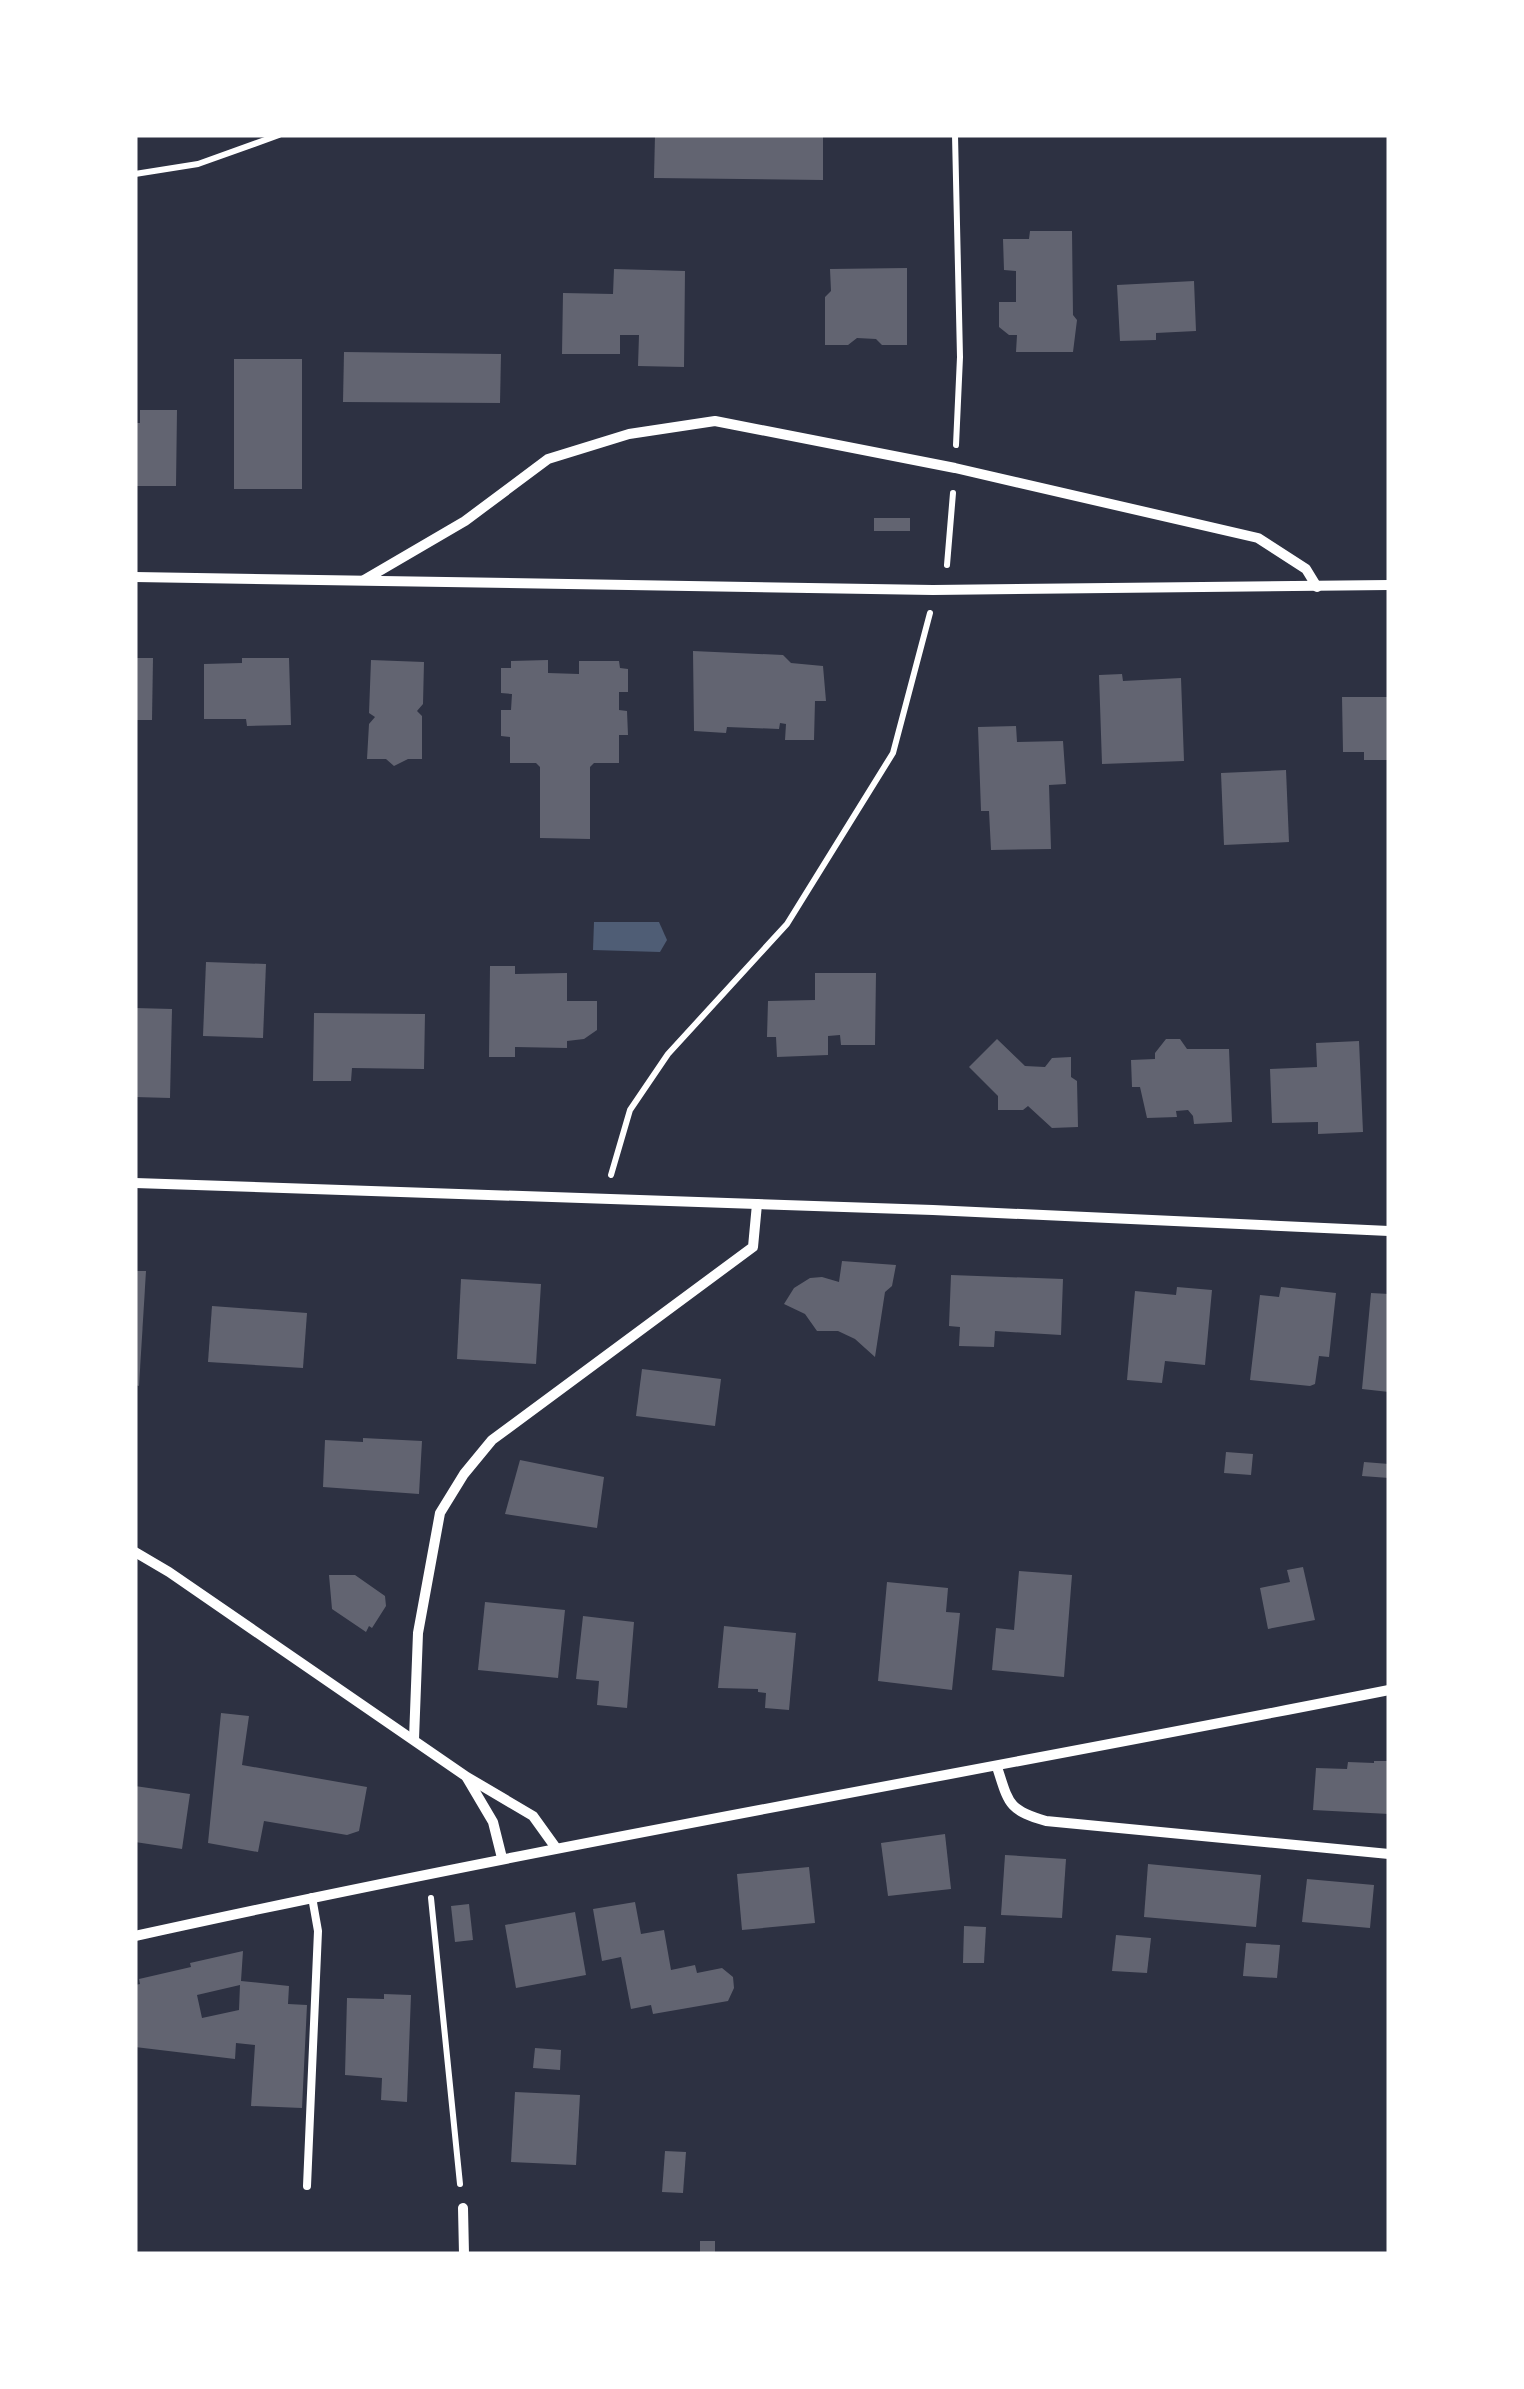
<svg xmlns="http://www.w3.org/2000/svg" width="1524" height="2389" font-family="Lora,serif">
<rect width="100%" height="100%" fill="#2d3142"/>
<polygon fill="#4f5d75" points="594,922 659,922 667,940 660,952 593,950"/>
<g fill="#626471" fill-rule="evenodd">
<polygon points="655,135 823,135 823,180 654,178"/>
<polygon points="1030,231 1072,231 1073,315 1077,320 1073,352 1016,352 1017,335 1009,335 999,327 999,302 1016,302 1016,271 1004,270 1003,239 1029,239"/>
<polygon points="907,268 907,345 882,345 876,339 857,338 848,345 825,345 825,297 831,291 830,269"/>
<polygon points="614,269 685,271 684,367 638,366 639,335 620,335 620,354 562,354 563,293 613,294"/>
<polygon points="1194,281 1196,331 1156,333 1156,340 1120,341 1117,285"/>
<polygon points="344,352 501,354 500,403 343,402"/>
<rect x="234" y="359" width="68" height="130"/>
<polygon points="140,410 177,410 176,486 135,486 135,423 140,423"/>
<rect x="874" y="518" width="36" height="13"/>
<polygon points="693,651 783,655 791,663 823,666 826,701 815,701 814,740 785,740 786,724 780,723 779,729 727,727 726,733 694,731"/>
<polygon points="135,658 153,658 152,720 135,720"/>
<polygon points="242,658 289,658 291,725 247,726 246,719 204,719 204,664 242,663"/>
<polygon points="371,660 424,662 423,704 417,711 422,716 422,759 408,759 394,766 386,759 367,759 369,724 375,717 369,713"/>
<polygon points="548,660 548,673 579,674 579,661 619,661 620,668 628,669 628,692 619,692 619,710 627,711 628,735 619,735 619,763 594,763 590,767 590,839 540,838 540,767 536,763 510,763 510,737 501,736 501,710 511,710 512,694 501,693 501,668 511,668 511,661"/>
<polygon points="1122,674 1123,681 1181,678 1184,761 1102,764 1099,675"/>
<polygon points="1342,697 1389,697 1389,760 1364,760 1364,752 1343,752"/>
<polygon points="1016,726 1017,742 1063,741 1066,784 1049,785 1051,849 991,850 989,811 981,811 978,727"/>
<polygon points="1286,770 1289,842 1224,845 1221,773"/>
<polygon points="206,962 266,964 263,1038 203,1036"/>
<polygon points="490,966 515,966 515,974 567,973 567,1001 597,1001 597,1030 584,1039 567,1041 567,1048 515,1047 515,1057 489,1057"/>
<polygon points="815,973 876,973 875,1045 841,1045 840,1035 828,1036 828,1055 777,1057 776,1037 767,1037 768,1001 815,1000"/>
<polygon points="135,1008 172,1009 170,1098 135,1097"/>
<polygon points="314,1013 425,1014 424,1069 352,1068 351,1081 313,1081"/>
<polygon points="997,1039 1025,1066 1045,1067 1052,1058 1071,1057 1071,1077 1077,1081 1078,1127 1052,1128 1028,1106 1023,1110 998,1110 998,1096 969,1067"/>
<polygon points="1166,1039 1180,1039 1187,1049 1229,1049 1232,1122 1194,1124 1193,1116 1188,1110 1176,1111 1177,1117 1147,1118 1140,1087 1132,1087 1131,1060 1155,1059 1155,1053"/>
<polygon points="1359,1041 1363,1132 1318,1134 1318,1122 1272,1123 1270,1069 1317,1067 1316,1043"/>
<polygon points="842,1261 896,1265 892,1286 885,1292 875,1357 855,1339 838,1331 817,1331 805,1314 784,1304 794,1288 810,1278 822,1277 839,1282"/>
<polygon points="135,1271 146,1271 139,1386 135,1385"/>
<polygon points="951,1275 1063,1279 1061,1335 995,1331 994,1347 959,1346 960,1327 949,1326"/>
<polygon points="461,1279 541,1284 536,1364 457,1359"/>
<polygon points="1177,1287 1212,1290 1205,1365 1165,1361 1162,1383 1127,1380 1135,1291 1176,1295"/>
<polygon points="1281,1287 1336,1293 1329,1357 1319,1356 1315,1384 1310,1386 1250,1380 1260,1295 1279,1297"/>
<polygon points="1371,1293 1389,1294 1389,1392 1362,1389"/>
<polygon points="212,1306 307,1313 303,1368 208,1362"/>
<polygon points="642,1369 721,1379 715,1426 636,1416"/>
<polygon points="363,1438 422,1441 419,1494 323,1487 325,1440 363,1442"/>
<polygon points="1226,1452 1253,1454 1251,1475 1224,1473"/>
<polygon points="520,1460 604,1477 597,1528 505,1514"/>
<polygon points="1364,1462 1389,1464 1389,1478 1362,1476"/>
<polygon points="1303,1567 1315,1620 1268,1629 1260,1588 1290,1582 1287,1570"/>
<polygon points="1019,1571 1072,1575 1064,1677 992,1670 996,1628 1014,1630"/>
<polygon points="329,1575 355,1575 385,1596 386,1606 372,1628 369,1626 366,1632 332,1609"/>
<polygon points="887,1582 948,1588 946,1612 960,1613 952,1690 878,1681"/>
<polygon points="485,1602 565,1610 558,1678 478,1670"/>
<polygon points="583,1616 634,1622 627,1708 597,1705 599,1681 576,1679"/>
<polygon points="724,1626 796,1633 789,1710 765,1708 766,1693 758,1692 758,1689 718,1688"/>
<polygon points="221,1713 249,1716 242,1765 367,1787 359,1831 347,1835 264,1821 258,1852 208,1843"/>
<polygon points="1374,1761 1389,1761 1389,1814 1313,1810 1316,1768 1347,1769 1348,1762 1374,1763"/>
<polygon points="135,1786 190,1794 182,1849 135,1842"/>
<polygon points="945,1834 951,1889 888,1896 881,1843"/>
<polygon points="1005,1855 1066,1859 1062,1918 1001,1915"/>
<polygon points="1148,1864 1261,1875 1256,1927 1144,1917"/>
<polygon points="809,1867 815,1923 742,1930 737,1874"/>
<polygon points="1307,1879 1374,1885 1370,1928 1302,1922"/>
<polygon points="635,1902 641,1934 664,1930 671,1970 695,1965 697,1973 722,1968 733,1977 734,1988 728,2001 653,2014 651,2005 631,2009 621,1957 602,1961 593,1909"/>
<polygon points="469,1904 473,1940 455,1942 451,1906"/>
<polygon points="575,1912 586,1975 516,1988 505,1925"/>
<polygon points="964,1926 986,1927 984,1963 963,1963"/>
<polygon points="1116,1935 1151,1938 1147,1973 1112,1971"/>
<polygon points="1246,1943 1280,1945 1277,1978 1243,1976"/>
<path d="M243 1951 241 1981 289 1986 288 2004 307 2005 302 2108 251 2106 255 2045 236 2043 235 2059 135 2047V1985L140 1984 139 1979 191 1967 190 1963ZM240 1985 239 2010 202 2018 197 1995Z"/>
<polygon points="384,1994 411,1995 407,2102 381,2100 382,2078 345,2075 347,1998 384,1999"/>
<polygon points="535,2048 561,2050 560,2070 533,2068"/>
<polygon points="515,2092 580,2095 576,2165 511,2162"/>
<polygon points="665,2151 686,2152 683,2193 662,2192"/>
<rect x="700" y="2241" width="15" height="13"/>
</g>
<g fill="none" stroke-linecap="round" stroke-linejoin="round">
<g stroke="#fff" stroke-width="6">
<polyline points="955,135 960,357 956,445"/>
<polyline points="135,174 198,164 279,135"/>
<polyline points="947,565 953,493"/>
<polyline points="611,1175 630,1110 668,1054 787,924 893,753 930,613"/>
<polyline points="431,1898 460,2184"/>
</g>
<polyline stroke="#fff" stroke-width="8" points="307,2186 318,1931 312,1897"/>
<g stroke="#fff" stroke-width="10">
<polyline points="135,577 933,590 1389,585"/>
<polyline points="364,580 465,521 548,459 629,434 715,421 955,468 1258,538 1306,569 1317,587"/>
<polyline points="135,1183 933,1210 1389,1231"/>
<polyline points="135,1552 169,1572 467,1777 533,1816 556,1848"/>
<polyline points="414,1739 418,1633 440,1513 464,1474 492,1440 753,1247 757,1204"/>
<path d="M997 1767C1009 1804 1008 1810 1046 1821L1389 1854"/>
<polyline points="467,1778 493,1822 502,1858"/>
<path d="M135 1936C551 1844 971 1773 1389 1690"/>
<polyline points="463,2208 464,2254"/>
</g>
</g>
<rect width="1524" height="2389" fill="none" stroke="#ffffff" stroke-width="275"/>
</svg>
